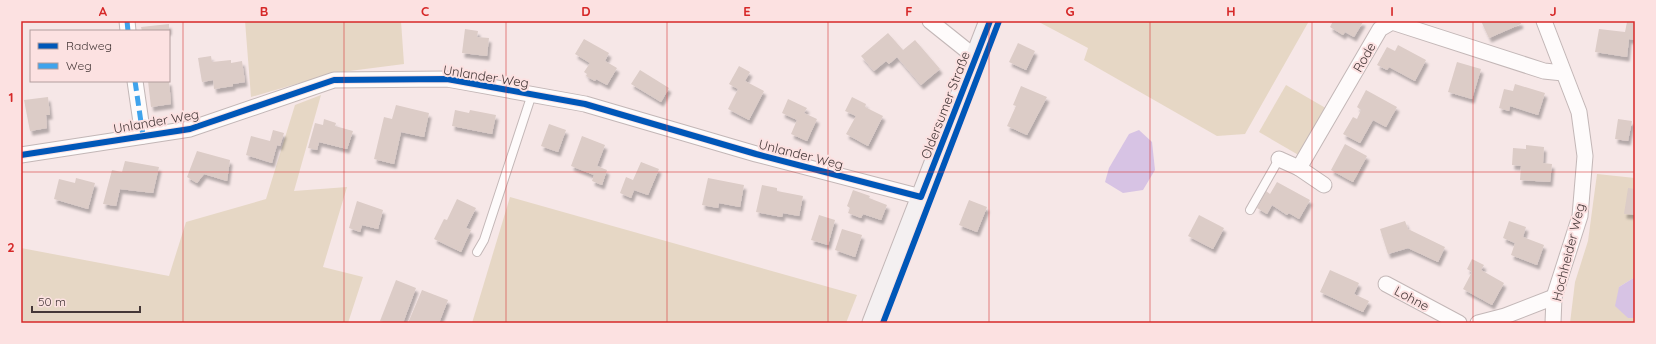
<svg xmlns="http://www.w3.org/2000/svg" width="1656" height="344" font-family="Quicksand,sans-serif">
<defs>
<filter id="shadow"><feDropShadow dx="2.5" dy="4.5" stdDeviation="1" flood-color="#0004"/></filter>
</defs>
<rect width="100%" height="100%" fill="#f6e7e7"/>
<g fill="#e6d7c5">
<polygon points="245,21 401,21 404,64 334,73 251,97"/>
<polygon points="1037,21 1309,21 1245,134 1217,136 1084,60 1088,48"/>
<polygon points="1286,85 1329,110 1302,157 1259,132"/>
<polygon points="321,95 294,191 347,187 323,267 363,277 348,323 21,323 21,248 169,276 186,222 266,199 295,105"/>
<polygon points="1597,174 1635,178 1635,277 1619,287 1628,318 1635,318 1635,323 1570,323 1575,282 1588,241"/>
<polygon points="510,197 857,295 846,323 472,323"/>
</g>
<g fill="#d7c3e4">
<polygon points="1139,130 1152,142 1155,170 1143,190 1123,193 1105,182 1109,168 1129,134"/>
<polygon points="1635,277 1635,318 1628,318 1615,306 1619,287"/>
</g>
<g fill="#dcccc7" filter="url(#shadow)">
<polygon points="1333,21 1362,21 1363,22 1354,37 1345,32 1343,35 1330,27"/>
<polygon points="1481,21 1520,21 1521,24 1489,38"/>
<polygon points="1627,22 1635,23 1635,40 1629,39 1627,57 1595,52 1599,29 1625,32"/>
<polygon points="169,24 169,31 142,31 141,27"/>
<polygon points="465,29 478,31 477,37 489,38 487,56 462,53"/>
<polygon points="888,33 903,50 915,40 940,69 921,85 897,57 889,64 886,61 874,71 861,56"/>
<polygon points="584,39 609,53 605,61 617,68 607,85 596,79 595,81 586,76 587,74 584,72 590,63 575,54"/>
<polygon points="1018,43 1035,51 1026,70 1009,62"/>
<polygon points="1398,45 1426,60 1415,81 1389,67 1387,70 1377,65 1387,47 1395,51"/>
<polygon points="211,56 212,62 231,60 231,63 242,61 245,82 233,84 233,86 214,89 213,80 202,82 198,58"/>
<polygon points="1457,62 1481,69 1472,99 1448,92"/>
<polygon points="739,66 750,72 745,81 764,91 749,120 728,109 738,89 729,84"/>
<polygon points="640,70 669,88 661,102 631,84"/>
<polygon points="148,81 169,81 171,104 151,107"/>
<polygon points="1515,84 1545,93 1538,115 1510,106 1509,111 1499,108 1504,89 1513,91"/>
<polygon points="1021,86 1047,97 1027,135 1007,126 1016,106 1013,105"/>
<polygon points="1366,90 1397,107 1386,127 1373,120 1360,143 1343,134 1353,117 1357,119 1361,110 1357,107"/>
<polygon points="48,97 50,115 46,115 47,128 30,131 24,100"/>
<polygon points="852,97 866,104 865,107 883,116 868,146 846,134 856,116 845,111"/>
<polygon points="788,99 807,108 804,113 817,119 807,141 791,134 797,120 782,113"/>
<polygon points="396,105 429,113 424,137 401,132 394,164 374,159 384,117 392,119"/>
<polygon points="455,110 469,113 470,110 496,115 492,134 452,126"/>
<polygon points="324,119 336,123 335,126 353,131 347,149 319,142 317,150 308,148 315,123 323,125"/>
<polygon points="1618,119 1632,121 1628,141 1615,139"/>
<polygon points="549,124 566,130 558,152 541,146"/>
<polygon points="273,130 284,133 280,146 277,145 272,163 246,155 251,136 270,141"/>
<polygon points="582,136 605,145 597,166 607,170 602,185 592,181 594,175 571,166"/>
<polygon points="1345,144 1367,156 1353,182 1331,170"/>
<polygon points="1526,145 1544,147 1543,163 1552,164 1550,182 1520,180 1521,166 1512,165 1513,148 1526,149"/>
<polygon points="197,151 230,160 227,181 204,174 197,183 187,177"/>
<polygon points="125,161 159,167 153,193 120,189 116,206 103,204 112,170 122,172"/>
<polygon points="641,162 659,169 648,195 634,190 631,198 620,193 626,177 633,180"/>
<polygon points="76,178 95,183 88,209 54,199 59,179 75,183"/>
<polygon points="708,178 744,185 740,207 719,203 718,208 702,205"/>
<polygon points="1277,182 1310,200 1299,219 1289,213 1287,215 1272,205 1267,214 1257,208 1266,191 1270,194"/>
<polygon points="762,185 777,188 777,191 803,196 799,216 783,213 782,217 756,212"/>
<polygon points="1628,188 1635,189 1635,215 1624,214"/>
<polygon points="853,190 870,196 869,198 887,205 881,220 863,214 861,218 848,213 850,208 847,206"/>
<polygon points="457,199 476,208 466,228 471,230 461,252 434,239 444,219 447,220"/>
<polygon points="969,200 987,207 977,232 959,225"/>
<polygon points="357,201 383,210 378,229 362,225 360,232 349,228"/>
<polygon points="819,215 835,220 828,245 811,240"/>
<polygon points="1199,215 1224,228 1213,249 1188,236"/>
<polygon points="1405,221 1408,229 1445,247 1438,262 1408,248 1388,254 1380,229"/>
<polygon points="1509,221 1526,227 1523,237 1544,245 1537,265 1511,255 1515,243 1503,238"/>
<polygon points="842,229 862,235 855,257 835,250"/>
<polygon points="1472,259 1484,265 1481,270 1504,283 1492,305 1463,289 1472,272 1467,269"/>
<polygon points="1330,270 1359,283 1354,294 1369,301 1363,312 1320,292"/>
<polygon points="396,280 416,288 403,323 387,323 380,321"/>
<polygon points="422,290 448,300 439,323 408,323"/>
</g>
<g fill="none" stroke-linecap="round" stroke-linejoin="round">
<g stroke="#c3b7b7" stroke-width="10">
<g id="lane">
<polyline points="1250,210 1279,159"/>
<polyline points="477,252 484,240 532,94"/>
</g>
</g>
<g stroke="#c3b7b7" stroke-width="17">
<g id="street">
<polyline points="127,21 128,31"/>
<polyline points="930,21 975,57"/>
<polyline points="1544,21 1579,112 1585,156 1580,216 1554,297 1553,323"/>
<polyline points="135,81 143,136"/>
<polyline points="21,155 190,129 334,80 447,79 585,104 756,154 921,197"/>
<polyline points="1279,159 1299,168 1380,29 1392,22 1544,71 1563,73"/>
<polyline points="1299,168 1324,185"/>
<polyline points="1386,284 1459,323"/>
<polyline points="1478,323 1505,316 1554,297"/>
</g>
</g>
<g stroke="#c3b7b7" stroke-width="23">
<polyline id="secondary" points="873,323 990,21"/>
</g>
<use href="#lane" stroke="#fefbfb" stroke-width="8"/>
<use href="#street" stroke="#fefbfb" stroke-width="15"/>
<use href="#secondary" stroke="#f4f0f1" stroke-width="21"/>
<g stroke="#3fa3ec" stroke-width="5" stroke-dasharray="10 5" stroke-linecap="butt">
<polyline points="127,21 128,31"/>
<polyline points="135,81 143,136"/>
</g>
<g stroke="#fce1e1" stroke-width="8">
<g id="cycleway">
<polyline points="21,155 190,129 334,80 447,79 585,104 756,154 921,197 990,21"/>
<polyline points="883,323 999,21"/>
</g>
</g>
<use href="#cycleway" stroke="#0057b8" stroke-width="6"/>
</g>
<path fill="none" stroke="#d62828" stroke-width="1" stroke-opacity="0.55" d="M183 21V323M344 21V323M506 21V323M667 21V323M828 21V323M989 21V323M1150 21V323M1312 21V323M1473 21V323M21 172H1635"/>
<g text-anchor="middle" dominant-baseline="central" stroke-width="4" stroke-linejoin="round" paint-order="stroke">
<g font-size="13" fill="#443737" stroke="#fce1e1">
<text transform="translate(1364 57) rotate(-60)">Rode</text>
<text transform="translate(486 76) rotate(9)">Unlander Weg</text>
<text transform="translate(945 105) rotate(-69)">Oldersumer Straße</text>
<text transform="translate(156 121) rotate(-10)">Unlander Weg</text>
<text transform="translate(801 154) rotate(14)">Unlander Weg</text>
<text transform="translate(1568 252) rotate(-76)">Hochheider Weg</text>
<text transform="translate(1412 298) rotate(28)">Lohne</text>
</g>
</g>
<rect width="1656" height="344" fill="none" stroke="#fce1e1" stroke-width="44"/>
<rect x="30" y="30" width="140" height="52" fill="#fce1e1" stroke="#b29d9d"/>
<rect x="38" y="43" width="20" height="6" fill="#0057b8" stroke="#b29d9d"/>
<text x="66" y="50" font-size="12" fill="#443737">Radweg</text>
<rect x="38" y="63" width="20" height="6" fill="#3fa3ec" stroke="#b29d9d"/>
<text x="66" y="70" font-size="12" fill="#443737">Weg</text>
<path d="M32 306v6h108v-6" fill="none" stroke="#443737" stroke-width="2"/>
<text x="38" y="306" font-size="12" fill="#443737" stroke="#fce1e1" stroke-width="3" paint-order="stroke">50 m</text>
<rect x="22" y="22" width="1612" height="300" fill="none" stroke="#d62828" stroke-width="1.5"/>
<g font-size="13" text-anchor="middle" font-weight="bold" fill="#d62828">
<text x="103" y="16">A</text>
<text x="264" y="16">B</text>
<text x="425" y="16">C</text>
<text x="586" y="16">D</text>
<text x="747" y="16">E</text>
<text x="909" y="16">F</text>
<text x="1070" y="16">G</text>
<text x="1231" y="16">H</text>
<text x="1392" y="16">I</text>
<text x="1553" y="16">J</text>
<text x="11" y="102">1</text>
<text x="11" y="252">2</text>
</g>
</svg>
